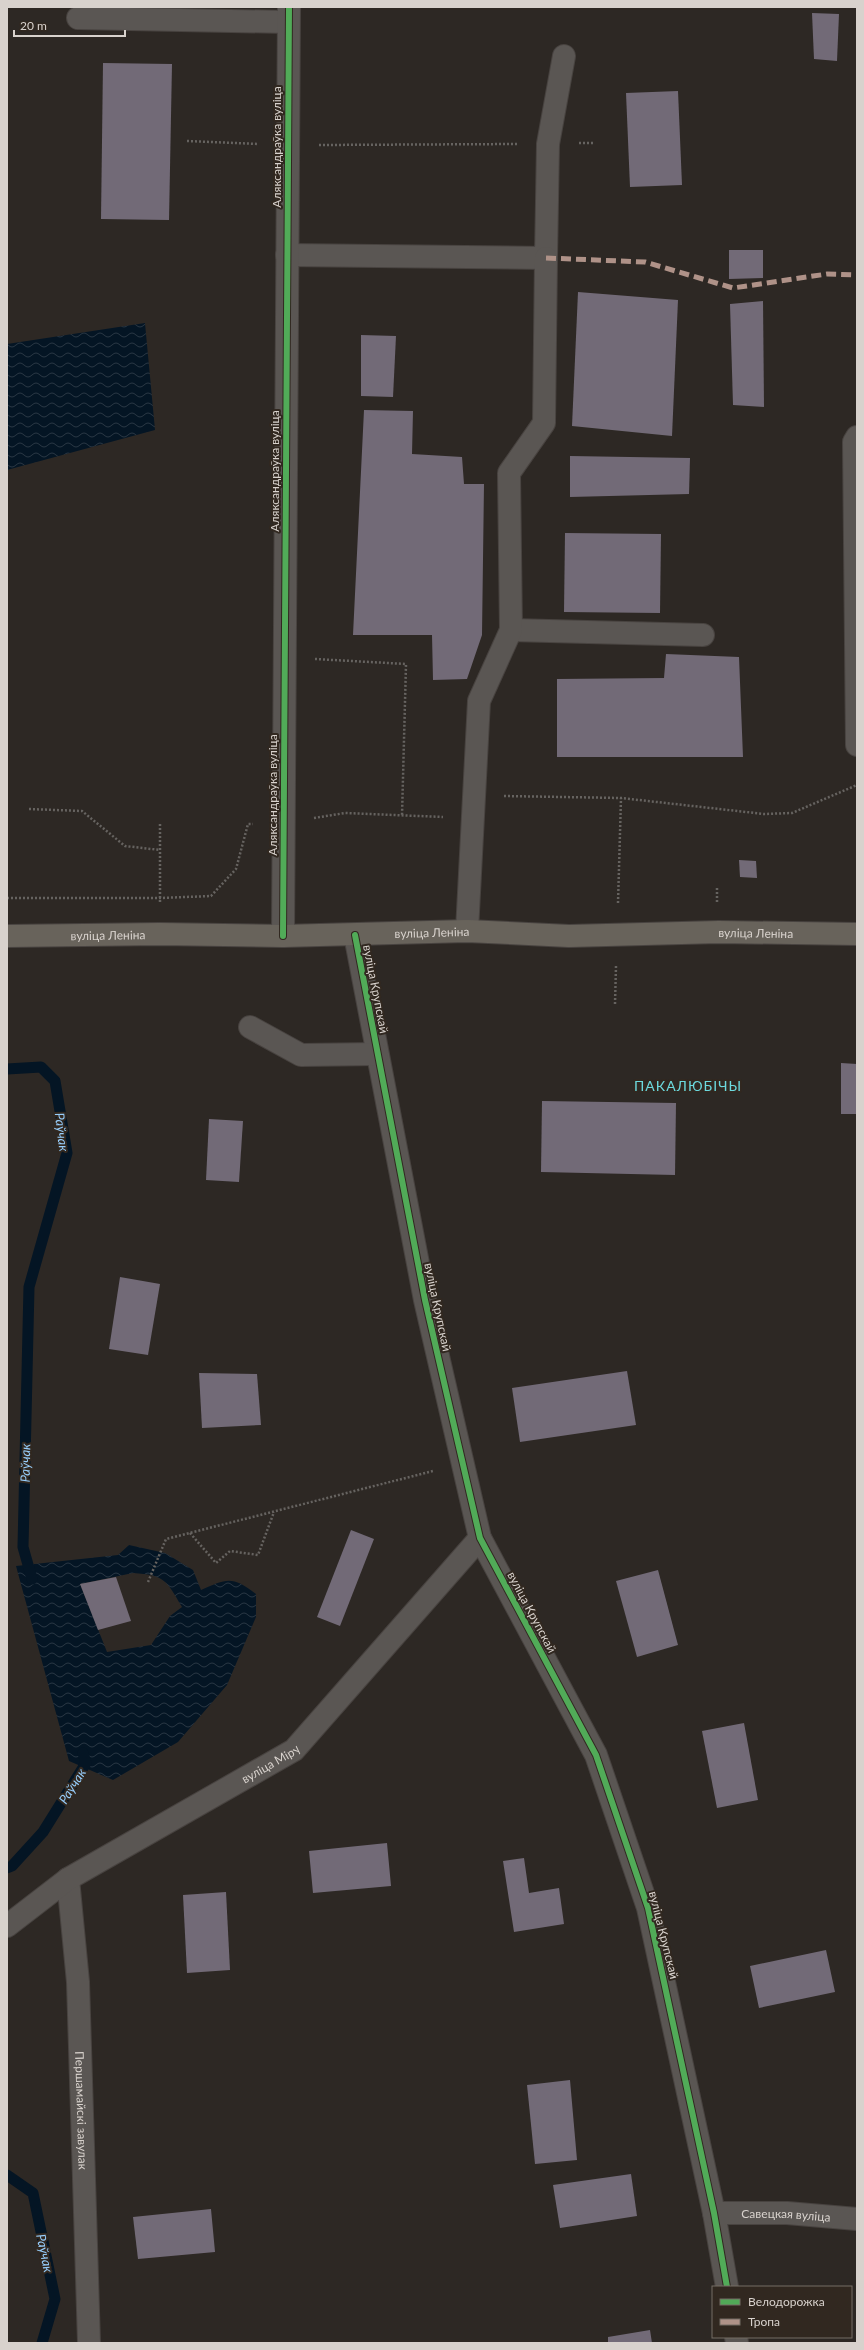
<svg xmlns="http://www.w3.org/2000/svg" width="864" height="2350" font-family="Lato,sans-serif">
<defs>
<pattern id="water-waves" width="16" height="10" patternUnits="userSpaceOnUse"><rect width="16" height="10" fill="#041524"/><path d="M0 5q4-4 8 0t8 0" fill="none" stroke="#283643"/></pattern>
</defs>
<rect width="100%" height="100%" fill="#2d2824"/>
<g fill="url(#water-waves)" fill-rule="evenodd">
<polygon points="145,323 155,430 7,470 7,344"/>
<path d="M129 1545 165 1553 193 1570 201 1590C226 1579 232 1575 256 1594V1617L227 1685 178 1742 113 1780 69 1761 16 1566 118 1555ZM133 1573C165 1575 166 1580 182 1607L170 1616 151 1645 107 1652 80 1584Z"/>
</g>
<g fill="none" stroke-linecap="round" stroke-linejoin="round">
<g stroke="#041524" stroke-width="11">
<polyline points="7,1069 41,1067 55,1081 67,1153 29,1287 23,1547 32,1579"/>
<polyline points="7,1868 12,1866 43,1832 86,1763 83,1753"/>
<polyline points="7,2175 33,2193 55,2299 42,2343"/>
</g>
</g>
<g fill="#726a77">
<polygon points="812,13 839,14 837,61 814,59"/>
<polygon points="103,63 172,64 169,220 101,219"/>
<polygon points="678,91 682,185 630,187 626,93"/>
<polygon points="729,250 763,250 763,278 729,279"/>
<polygon points="578,292 678,300 672,436 572,426"/>
<polygon points="763,301 764,407 733,405 730,304"/>
<polygon points="361,335 396,336 393,397 361,396"/>
<polygon points="364,410 413,411 412,454 462,457 464,484 484,484 482,635 467,679 433,680 432,635 353,635"/>
<polygon points="570,456 690,458 689,494 570,497"/>
<polygon points="565,533 661,534 660,613 564,612"/>
<polygon points="666,654 739,657 743,757 557,757 557,679 664,678"/>
<polygon points="739,860 756,861 757,878 740,877"/>
<polygon points="841,1063 857,1064 857,1114 841,1114"/>
<polygon points="542,1101 676,1103 675,1175 541,1172"/>
<polygon points="209,1119 243,1121 239,1182 206,1180"/>
<polygon points="120,1277 160,1284 148,1355 109,1349"/>
<polygon points="627,1371 636,1425 520,1442 512,1388"/>
<polygon points="199,1373 257,1374 261,1425 202,1428"/>
<polygon points="351,1530 374,1539 340,1626 317,1617"/>
<polygon points="658,1570 678,1645 637,1657 616,1581"/>
<polygon points="116,1577 131,1621 98,1630 80,1584"/>
<polygon points="744,1723 758,1800 717,1808 702,1731"/>
<polygon points="387,1843 391,1886 313,1893 309,1851"/>
<polygon points="524,1858 529,1893 559,1888 564,1924 514,1932 503,1861"/>
<polygon points="226,1892 230,1970 187,1973 183,1895"/>
<polygon points="826,1950 835,1992 759,2008 750,1966"/>
<polygon points="570,2080 577,2160 535,2164 527,2085"/>
<polygon points="631,2174 637,2216 560,2228 553,2185"/>
<polygon points="211,2209 215,2252 138,2259 133,2217"/>
<polygon points="650,2330 652,2343 608,2343 608,2337"/>
</g>
<g fill="none" stroke-linecap="round" stroke-linejoin="round">
<g stroke="#484340" stroke-width="24">
<g id="minor">
<polyline points="78,18 288,22"/>
<polyline points="287,255 546,258 548,144 564,56"/>
<polyline points="857,437 854,442 857,745"/>
<polyline points="511,630 703,635"/>
<polyline points="467,931 479,701 511,630 509,473 544,423 546,258"/>
<polyline points="355,935 425,1300 480,1538 596,1755 648,1908 714,2213 727,2287"/>
<polyline points="283,936 289,7"/>
<polyline points="250,1027 301,1055 377,1054"/>
<path id="s1" d="M68 1879 78 1982 89 2343"/>
<path id="s2" d="M7 1926 68 1879 294 1750 480 1538"/>
<path id="s3" d="M714 2213H787L857 2219"/>
<polyline points="736,2337 737,2343"/>
</g>
</g>
<g stroke="#484340" stroke-width="24">
<g id="major">
<path id="s4" d="M7 936 160 934 283 936 467 931 569 936 719 932 857 934"/>
</g>
</g>
<g stroke="#666360" stroke-width="2.5" stroke-dasharray="2 2" stroke-linecap="butt">
<polyline points="187,141 258,144"/>
<polyline points="579,143 594,143"/>
<polyline points="319,145 518,144"/>
<polyline points="315,659 406,664 402,816"/>
<polyline points="504,796 621,798 764,814 792,813 857,785"/>
<polyline points="29,809 82,811 125,846 160,850"/>
<polyline points="314,818 345,813 443,817"/>
<polyline points="160,824 160,904"/>
<polyline points="717,888 717,902"/>
<polyline points="7,898 160,898 211,896 236,869 248,824 253,824"/>
<polyline points="618,903 621,798"/>
<polyline points="615,1004 616,966"/>
<polyline points="190,1533 216,1563 230,1551 258,1555 274,1512"/>
<polyline points="148,1582 166,1539 433,1471"/>
</g>
<use href="#minor" stroke="#5a5653" stroke-width="22"/>
<use href="#major" stroke="#68635b" stroke-width="22"/>
<polyline stroke="#af9288" stroke-width="5" stroke-dasharray="10 5" stroke-linecap="butt" points="546,258 645,262 733,288 827,274 857,275"/>
<g stroke="#312820" stroke-width="8">
<g id="cycleway">
<polyline points="355,935 425,1300 480,1538 596,1755 648,1908 714,2213 727,2287"/>
<polyline points="283,936 289,7"/>
</g>
</g>
<use href="#cycleway" stroke="#51ab58" stroke-width="6"/>
</g>
<g text-anchor="middle" dominant-baseline="central" stroke-width="4" stroke-linejoin="round" paint-order="stroke">
<g font-size="12" fill="#d8d2cd" stroke="#312820">
<text transform="translate(276 147) rotate(-90)">Аляксандраўка вуліца</text>
<text transform="translate(274 471) rotate(-90)">Аляксандраўка вуліца</text>
<text transform="translate(272 795) rotate(-90)">Аляксандраўка вуліца</text>
<text stroke="none"><textPath href="#s4" startOffset="425">вуліца Леніна</textPath></text>
<text stroke="none"><textPath href="#s4" startOffset="749">вуліца Леніна</textPath></text>
<text stroke="none"><textPath href="#s4" startOffset="101">вуліца Леніна</textPath></text>
<text transform="translate(376 989) rotate(79)">вуліца Крупскай</text>
<text transform="translate(438 1307) rotate(78)">вуліца Крупскай</text>
<text transform="translate(532 1612) rotate(62)">вуліца Крупскай</text>
<text stroke="none"><textPath href="#s2" startOffset="310">вуліца Міру</textPath></text>
<text transform="translate(664 1935) rotate(76)">вуліца Крупскай</text>
<text stroke="none"><textPath href="#s1" startOffset="232">Першамайскі завулак</textPath></text>
<text stroke="none"><textPath href="#s3" startOffset="72">Савецкая вуліца</textPath></text>
</g>
<g font-size="13" font-style="italic" fill="#96cdfb" stroke="#312820">
<text transform="translate(62 1132) rotate(83)">Раўчак</text>
<text transform="translate(25 1463) rotate(-89)">Раўчак</text>
<text transform="translate(72 1786) rotate(-58)">Раўчак</text>
<text transform="translate(45 2253) rotate(78)">Раўчак</text>
</g>
<g font-size="14" letter-spacing="1" fill="#6cd9de" stroke="#312820">
<text x="688" y="1085">ПАКАЛЮБІЧЫ</text>
</g>
</g>
<rect width="864" height="2350" fill="none" stroke="#d8d2cd" stroke-width="16"/>
<rect x="712" y="2286" width="140" height="52" fill="#312820" stroke="#746c65"/>
<rect x="720" y="2299" width="20" height="6" fill="#51ab58" stroke="#746c65"/>
<text x="748" y="2306" font-size="12" fill="#d8d2cd">Велодорожка</text>
<rect x="720" y="2319" width="20" height="6" fill="#af9288" stroke="#746c65"/>
<text x="748" y="2326" font-size="12" fill="#d8d2cd">Тропа</text>
<path d="M14 30v6h111v-6" fill="none" stroke="#d8d2cd" stroke-width="2"/>
<text x="20" y="30" font-size="12" fill="#d8d2cd" stroke="#312820" stroke-width="3" paint-order="stroke">20 m</text>
</svg>
